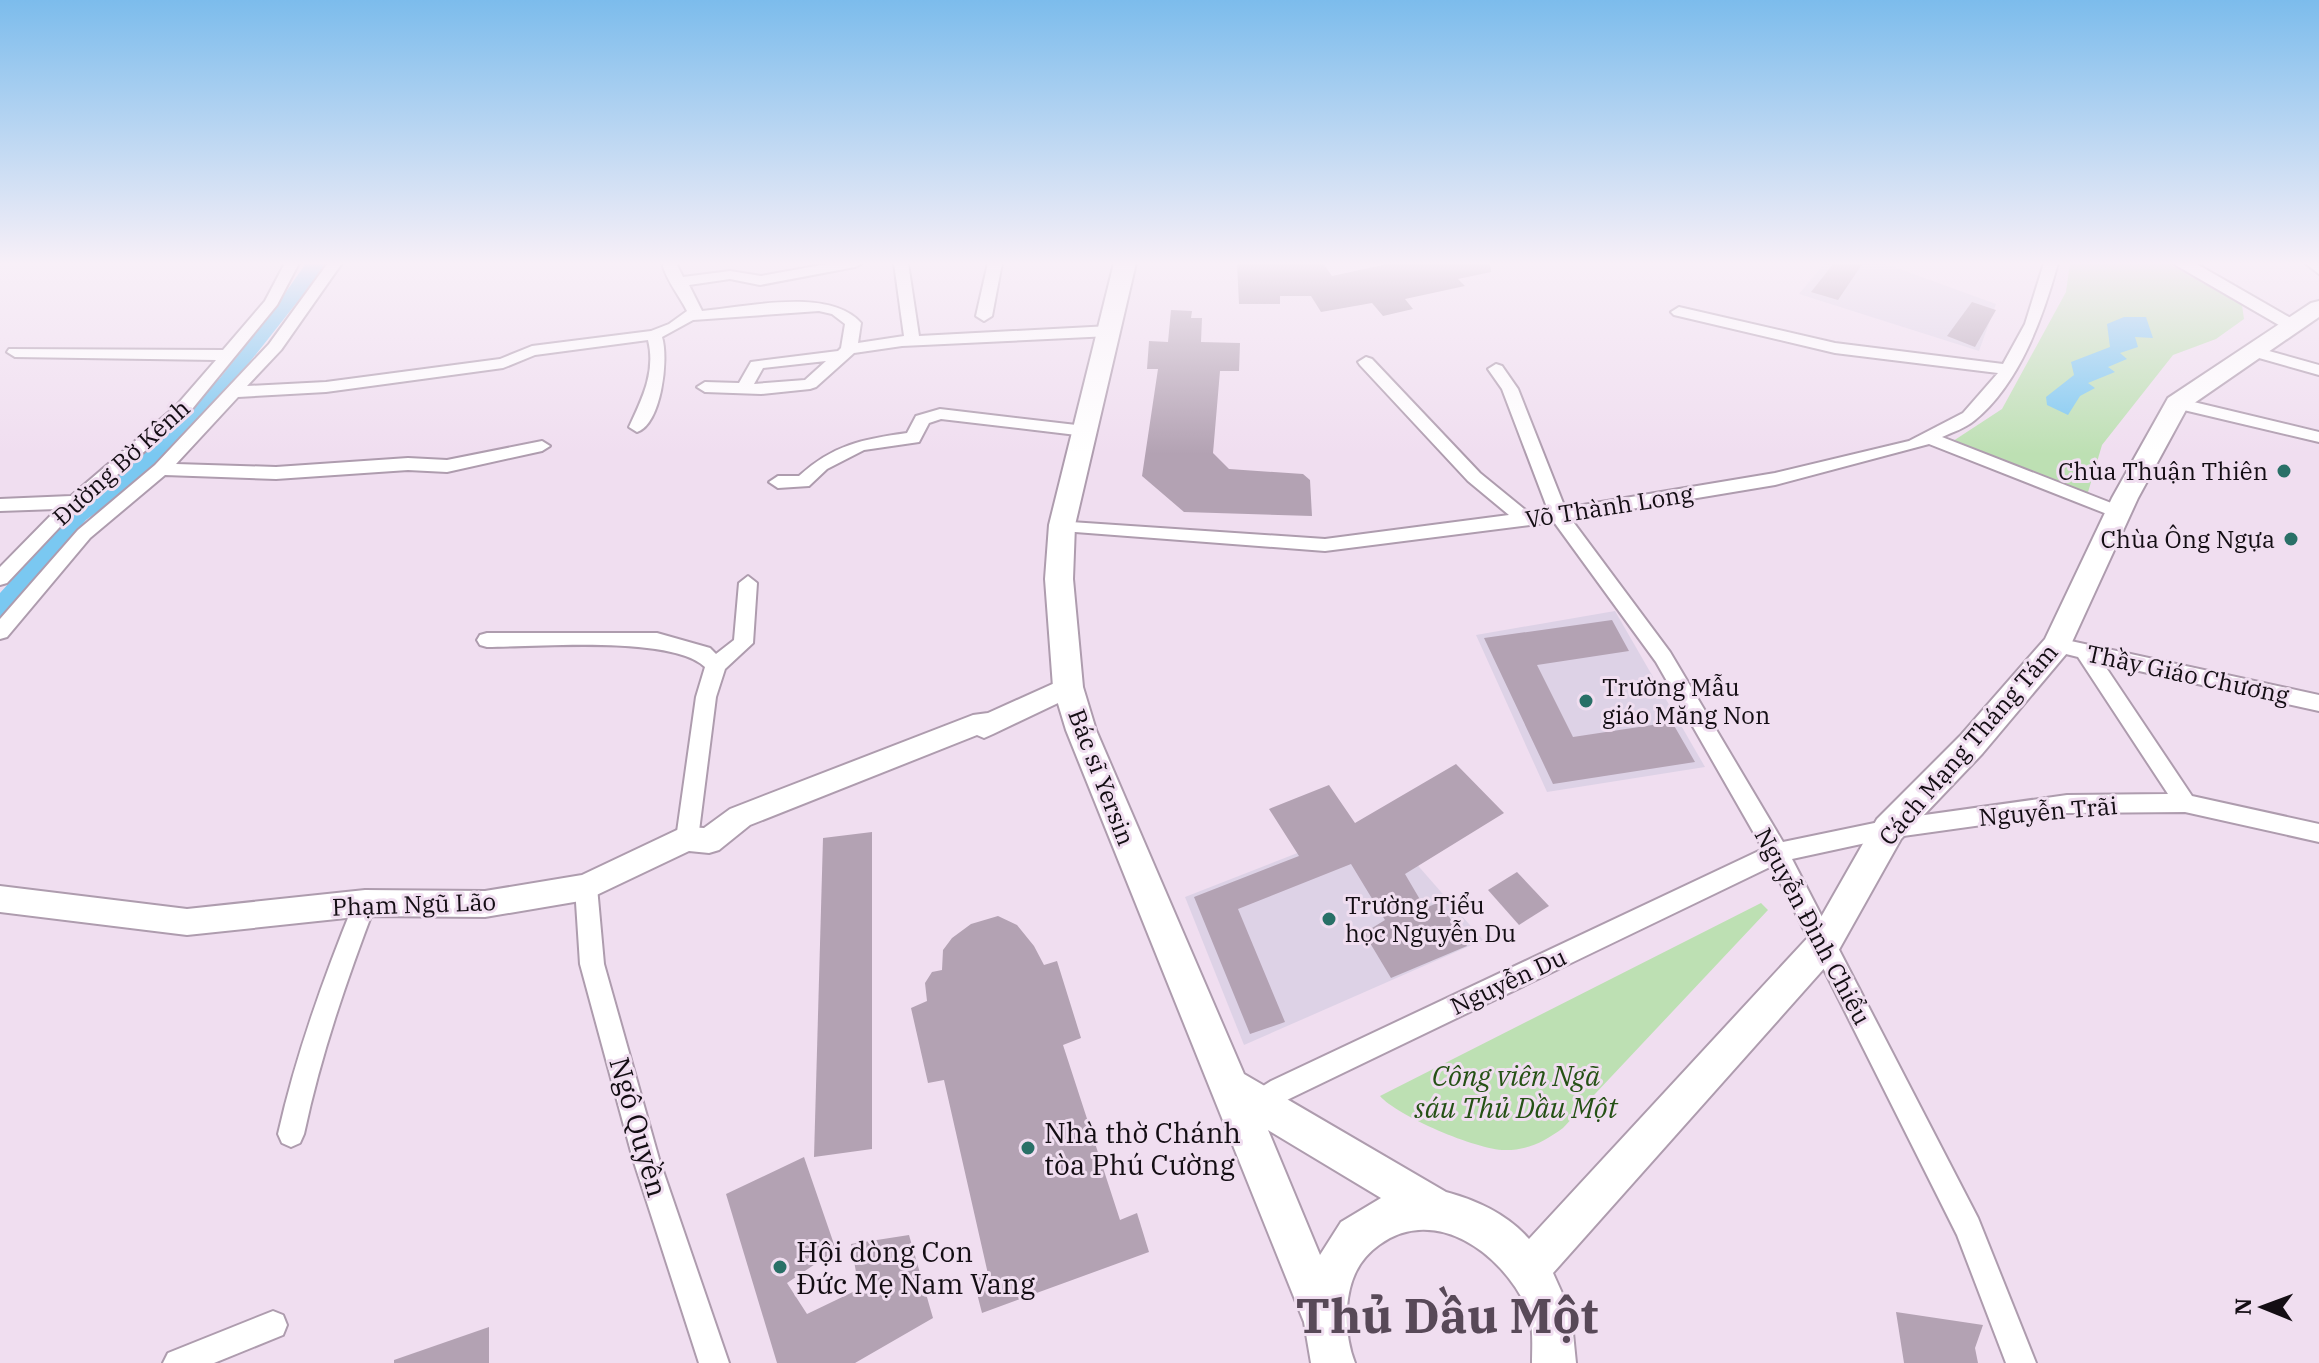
<svg xmlns="http://www.w3.org/2000/svg" width="2319" height="1363" font-family="'IBM Plex Serif',serif">
<rect width="100%" height="100%" fill="#f0def0"/>
<g fill="#ddd2e6">
<polygon points="1825,263 1883,263 1996,304 1979,351 1799,294"/>
<polygon points="1615,611 1705,767 1547,792 1476,635"/>
<polygon points="1379,821 1483,940 1244,1045 1185,897"/>
</g>
<g fill="#bde0b3">
<polygon points="2070,263 2167,263 2242,305 2244,319 2216,339 2173,355 2102,445 2086,499 1947,445 2002,409 2066,292"/>
<path d="M1761 903 1768 910 1563 1128C1545 1141 1529 1150 1506 1150 1479 1151 1397 1116 1380 1096Z"/>
</g>
<g fill="#7ac8f1">
<polygon points="306,263 328,263 230,387 138,482 86,520 0,620 0,593 76,509 158,439 220,378 270,315"/>
<polygon points="2124,317 2146,317 2153,338 2135,337 2138,347 2120,353 2127,359 2108,367 2115,372 2088,383 2095,388 2080,396 2068,415 2047,405 2046,397 2074,375 2071,362 2110,347 2107,324"/>
</g>
<g fill="#b3a2b3">
<polygon points="1237,263 1323,263 1332,276 1392,263 1490,263 1491,272 1458,279 1465,286 1405,299 1413,309 1383,316 1372,303 1321,312 1311,296 1280,296 1280,304 1239,304"/>
<polygon points="1834,263 1863,263 1838,300 1811,292"/>
<polygon points="1972,302 1996,310 1975,347 1947,336"/>
<polygon points="1171,310 1192,311 1191,318 1202,318 1201,342 1240,343 1239,371 1220,371 1213,453 1229,469 1303,474 1310,480 1312,516 1184,512 1142,476 1158,369 1147,369 1149,341 1168,342"/>
<polygon points="1612,620 1629,651 1537,665 1573,737 1672,722 1695,762 1553,784 1484,638"/>
<polygon points="1456,764 1504,813 1405,874 1425,908 1440,902 1467,946 1391,978 1364,933 1385,920 1351,864 1238,909 1285,1022 1250,1034 1194,897 1299,856 1269,809 1329,785 1355,823"/>
<polygon points="872,832 872,1149 814,1157 823,838"/>
<polygon points="1517,872 1549,906 1519,925 1488,890"/>
<polygon points="998,916 1017,925 1034,946 1044,965 1057,961 1081,1038 1063,1045 1120,1220 1137,1213 1149,1252 982,1313 973,1278 988,1274 944,1080 928,1083 911,1008 927,1001 925,983 932,972 942,970 943,950 952,938 971,924"/>
<polygon points="804,1157 836,1250 787,1283 807,1314 859,1289 851,1244 909,1235 933,1318 855,1363 777,1363 726,1194"/>
<polygon points="1896,1312 1983,1325 1975,1348 1978,1363 1904,1363"/>
<polygon points="489,1327 489,1363 394,1363 394,1360"/>
</g>
<g fill="none" stroke-linecap="round" stroke-linejoin="round">
<g stroke="#ae9cae" stroke-width="4">
<g id="minor">
<polygon points="285,263 299,263 277,305 188,414 74,512 7,583 0,585 0,567 57,509 0,511 0,499 71,496 176,406 216,360 15,357 7,352 9,349 223,350 265,301"/>
<path d="M328 263H342L281 350 247 386 326 382 500 359 532 346 651 331 669 324 687 311C679 295 666 280 662 263H676L683 277 730 271 761 276 832 263H862L855 267 760 285 730 279 689 285 702 311C746 307 829 287 861 323L858 343 904 336 894 263H908L919 336 1110 326 1118 331 1110 336 902 346 854 353 816 387 810 389 761 394 705 392 697 387 705 382 739 383 751 362 838 351 841 348 845 324 832 314 819 311 693 320 662 337C669 359 661 425 637 432L629 427C642 399 656 372 648 340L535 355 503 368 326 392 238 397 176 464 276 467 408 458 447 460 542 441 550 446 542 451 447 472 408 470 276 479 165 475 90 538 7 637 0 639V619L78 530 155 465 269 344ZM826 361 805 380 754 384 763 368Z"/>
<polygon points="988,263 1002,263 992,316 984,321 976,316"/>
<path d="M2044 263H2058C2043 317 2020 383 1975 420 1966 428 1953 432 1942 437L2124 508 2127 512 2124 516H2112L1929 444 1775 485 1571 519 1670 652 1783 842 1889 820 2067 795 2168 794 2078 657 2050 650 2047 645 2050 640 2057 638 2319 695V711L2103 663 2192 796 2319 824V842L2185 812 2067 813 1889 838 1792 859 1978 1218 2036 1363H2006L1957 1235 1772 866 1289 1099 1253 1120 1244 1116 1240 1107 1244 1098 1271 1081 1763 849 1656 662 1554 522 1325 551 1062 531 1056 529 1053 525 1056 521 1325 539 1509 515 1468 481 1360 365 1358 362 1366 357 1372 359 1480 473 1529 513 1548 510 1502 389 1488 369 1496 364 1502 366 1518 389 1565 508 1775 473 1909 441 1963 413 1998 373 1835 353 1674 315 1671 312 1679 307 1835 343 2003 364 2025 324Z"/>
<polygon points="2305,263 2319,263 2319,274"/>
<polygon points="2251,346 2319,365 2319,375 2245,354 2243,351"/>
<polygon points="2177,398 2319,432 2319,442 2171,407 2169,403"/>
<path d="M940 409 1085 426 1093 431 1085 436 941 419 929 423 919 442 864 450 827 469 809 486 778 488 769 482 778 476H799C833 445 863 439 907 433L916 416Z"/>
<path d="M748 576 757 583 753 643 725 669 716 697 698 839 695 846 687 848 679 846 676 839 696 697 705 667C671 635 536 647 487 647L480 645 477 640 480 635 487 633H657L710 648 716 654 734 640 739 583Z"/>
<polygon points="586,877 594,880 597,887 604,964 659,1159 729,1363 699,1363 633,1159 580,964 575,887 578,880"/>
<path d="M365 893 373 896 376 903C347 979 321 1054 304 1134L300 1143 291 1147 282 1143 278 1134C296 1054 323 979 354 903L357 896Z"/>
<polygon points="273,1311 283,1315 287,1325 283,1335 214,1363 163,1363 168,1353"/>
</g>
</g>
<g stroke="#ae9cae" stroke-width="4">
<g id="tertiary">
<polygon points="2172,263 2195,263 2301,324 2291,330 2284,328"/>
<polygon points="1068,677 1077,680 1081,687 1077,694 993,734 984,738 977,735 750,825 719,850 709,853 689,851 586,900 485,917 365,916 187,935 0,912 0,886 187,909 365,890 485,891 582,875 677,830 687,827 704,828 730,809 973,715 988,713"/>
</g>
</g>
<g stroke="#ae9cae" stroke-width="4">
<path id="secondary" d="M1114 263H1136L1075 525 1073 579 1083 687 1096 730 1244 1074 1446 1192C1476 1200 1507 1214 1529 1239L1812 933 1877 819 1960 736 2045 639 2112 498 2168 398 2311 303 2319 301V317L2187 408 2138 498 2067 653 1982 754 1901 839 1836 955 1553 1273 1571 1313 1576 1363H1532C1532 1346 1534 1324 1527 1308 1502 1253 1435 1204 1379 1245 1357 1261 1349 1282 1347 1308 1346 1327 1348 1345 1355 1363H1311L1304 1322 1066 730 1053 687 1045 579 1049 525ZM1268 1130 1381 1198 1341 1222 1320 1255Z"/>
</g>
<use href="#minor" fill="#fff" fill-rule="evenodd"/>
<use href="#tertiary" fill="#fff" fill-rule="evenodd"/>
<use href="#secondary" fill="#fff" fill-rule="evenodd"/>
</g>
<linearGradient id="sky" x2="0" y2="1"><stop stop-color="#7cbcec"/><stop offset="0.58" stop-color="#f8f0f8"/><stop offset="1" stop-color="#f8f0f8" stop-opacity="0"/></linearGradient>
<rect width="2319" height="454" fill="url(#sky)"/>
<g fill="#297067" stroke="#f0def0" stroke-width="3">
<circle cx="2284" cy="471" r="8"/>
<circle cx="2291" cy="539" r="8"/>
<circle cx="1586" cy="701" r="8"/>
<circle cx="1329" cy="919" r="8"/>
<circle cx="1028" cy="1148" r="8"/>
<circle cx="780" cy="1267" r="8"/>
</g>
<g text-anchor="middle" dominant-baseline="central" stroke-width="6" stroke-linejoin="round" paint-order="stroke">
<g font-size="24" fill="#130d13" stroke="#f0def0">
<text transform="translate(121 462) rotate(-42)">Đường Bờ Kênh</text>
<text transform="translate(1609 506) rotate(-9)">Võ Thành Long</text>
<text transform="translate(2188 674) rotate(12)">Thầy Giáo Chương</text>
<text transform="translate(1968 744) rotate(-49)">Cách Mạng Tháng Tám</text>
<text transform="translate(1102 777) rotate(69)">Bác sĩ Yersin</text>
<text transform="translate(2048 811) rotate(-5)">Nguyễn Trãi</text>
<text transform="translate(414 904) rotate(-2)">Phạm Ngũ Lão</text>
<text transform="translate(1813 926) rotate(62)">Nguyễn Đình Chiểu</text>
<text transform="translate(1508 981) rotate(-25)">Nguyễn Du</text>
</g>
<g font-size="24" fill="#130d13" stroke="#f0def0" text-anchor="end">
<text x="2268" y="471">Chùa Thuận Thiên</text>
<text x="2275" y="539">Chùa Ông Ngựa</text>
<text x="1602" y="687" text-anchor="start">Trường Mẫu<tspan x="1602" dy="28">giáo Măng Non</tspan></text>
<text x="1345" y="905" text-anchor="start">Trường Tiểu<tspan x="1345" dy="28">học Nguyễn Du</tspan></text>
</g>
<g font-size="28" font-style="italic" fill="#255115" stroke="#f0def0">
<text x="1516" y="1075">Công viên Ngã<tspan x="1516" dy="32">sáu Thủ Dầu Một</tspan></text>
</g>
<g font-size="28" fill="#130d13" stroke="#f0def0">
<text transform="translate(639 1127) rotate(74)">Ngô Quyền</text>
</g>
<g font-size="28" fill="#130d13" stroke="#f0def0" text-anchor="start">
<text x="1044" y="1132">Nhà thờ Chánh<tspan x="1044" dy="32">tòa Phú Cường</tspan></text>
<text x="796" y="1251">Hội dòng Con<tspan x="796" dy="32">Đức Mẹ Nam Vang</tspan></text>
</g>
<g font-size="48" font-weight="bold" fill="#584958" stroke="#f0def0">
<text x="1447" y="1315">Thủ Dầu Một</text>
</g>
</g>
<g transform="translate(2263 1307) rotate(271)" stroke="#f0def0" stroke-width="6" paint-order="stroke">
<path d="M0-6L14 30L0 20L-14 30Z" fill="#130d13"/>
<text y="-12" font-size="22" font-weight="bold" text-anchor="middle" fill="#130d13">N</text>
</g>
</svg>
